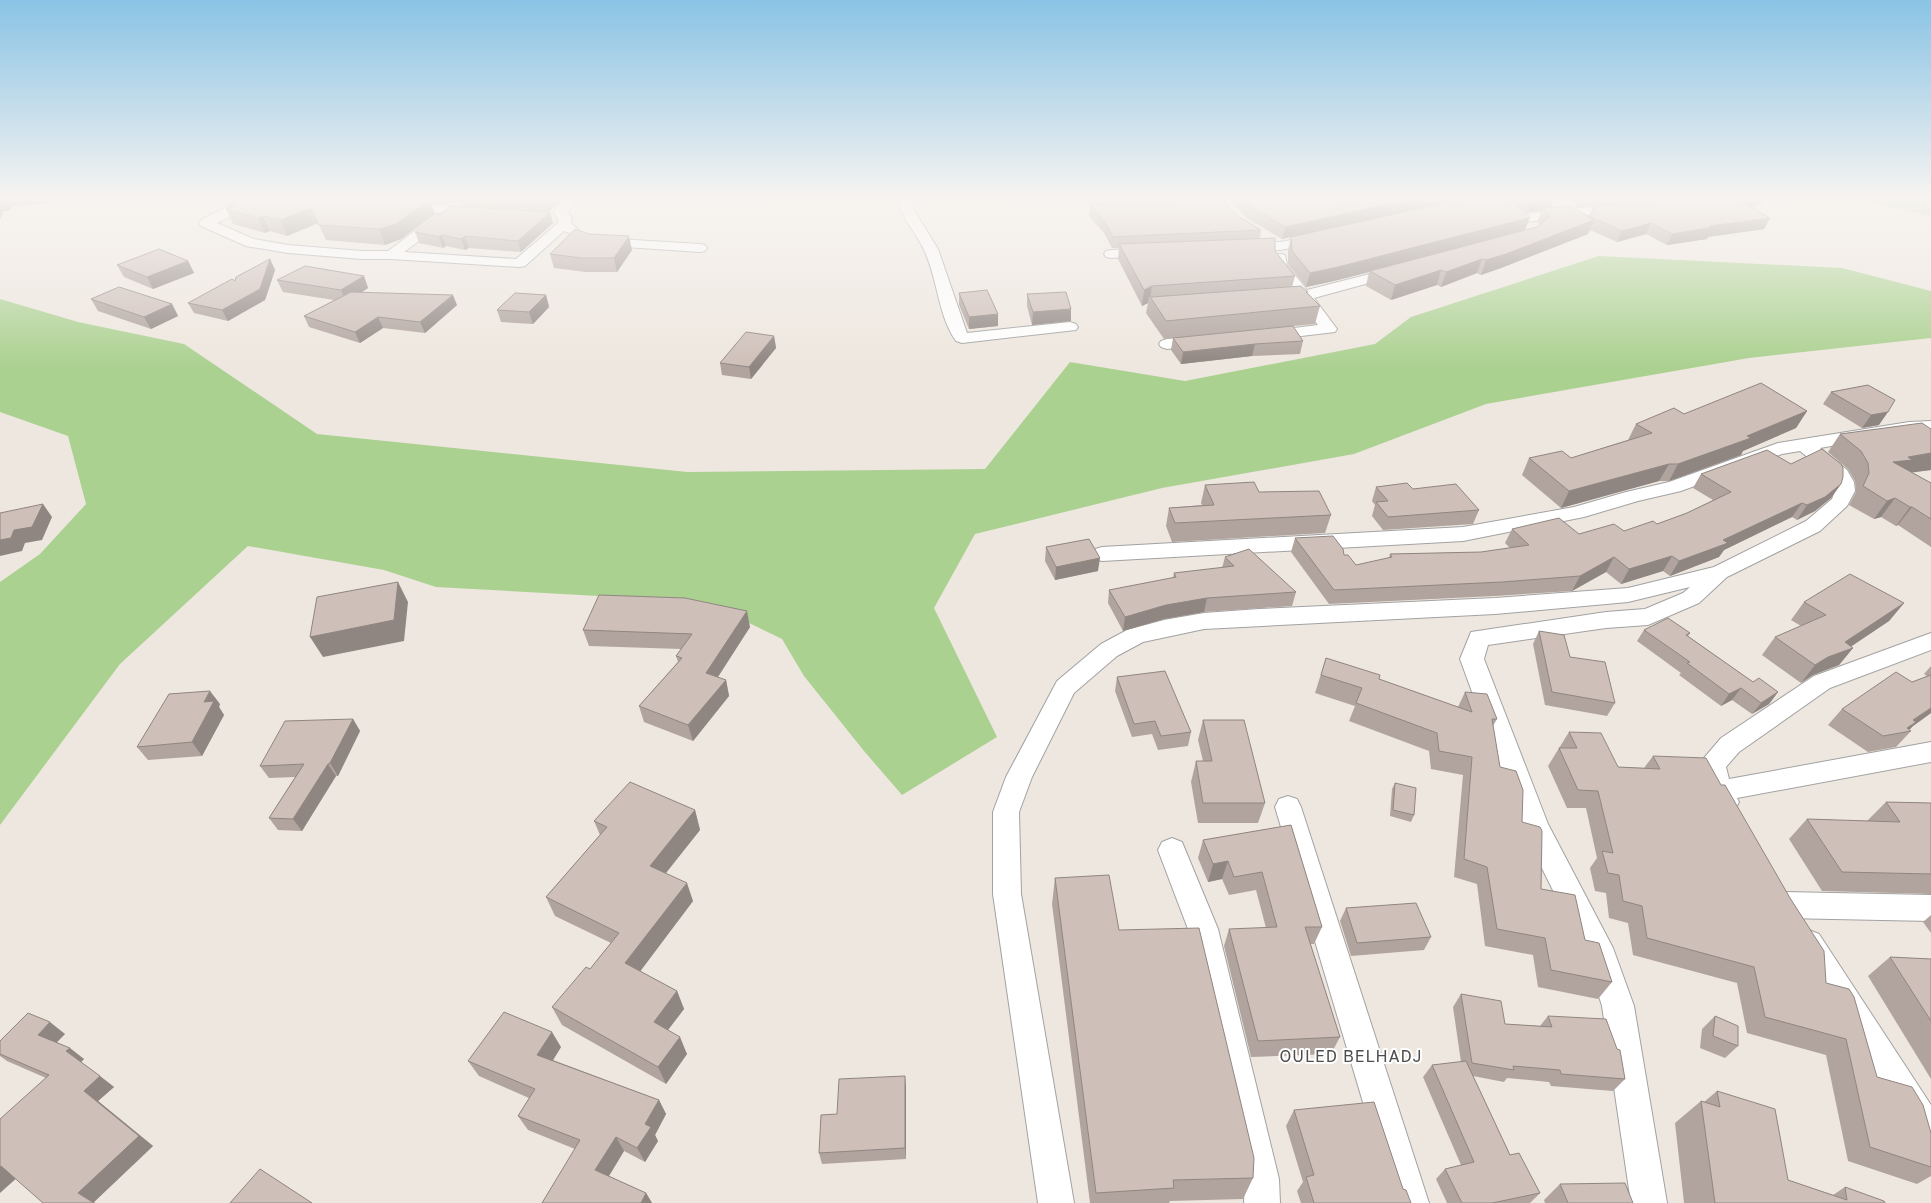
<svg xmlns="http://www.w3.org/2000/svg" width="1931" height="1203" font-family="'Golos Text',sans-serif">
<rect width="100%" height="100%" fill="#eee7df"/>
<g fill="#abd190">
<polygon points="1847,198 1931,198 1931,216"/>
<polygon points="1599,256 1842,268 1931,291 1931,338 1749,358 1486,404 1354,454 1162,488 975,534 934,608 997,737 902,795 864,751 804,676 782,639 706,602 436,587 384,570 248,546 120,664 0,825 0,582 40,554 86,504 68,436 0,412 0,299 78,322 184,344 317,434 687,472 985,469 1070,362 1185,381 1375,344 1411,317"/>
</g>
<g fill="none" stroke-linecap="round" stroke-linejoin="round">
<g stroke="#a2a2a2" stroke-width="2">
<g id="street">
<polygon points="245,198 285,198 279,202 253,205 217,223 254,239 288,245 362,251 388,251 436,215 446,215 448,218 446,221 404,252 516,259 558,223 558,219 554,213 564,198 577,198 568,213 572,219 571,223 579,230 577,233 572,234 564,231 525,266 520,267 391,259 362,259 288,253 246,246 201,226 199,223 201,220"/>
<path d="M899 198H912L913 209 938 249 967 333 1070 322 1076 324 1078 327 1076 330 962 343 956 341C937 314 938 277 923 248 915 231 900 217 899 198Z"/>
<polygon points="404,203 475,208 480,209 482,212 480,215 475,216 399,210 397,207 399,204"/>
<polygon points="1503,203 1525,214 1621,204 1626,205 1628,208 1626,211 1621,212 1523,222 1498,210 1496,207 1498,204"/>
<polygon points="1319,235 1324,236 1326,239 1324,242 1280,250 1245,251 1240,250 1238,247 1240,244 1245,243 1280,242"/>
<polygon points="601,238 700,244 705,245 707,248 705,251 700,252 596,245 594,242 596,239"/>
<polygon points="1148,248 1153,249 1155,252 1153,255 1111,258 1106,257 1104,254 1106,251 1111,250"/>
<path d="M1280 254 1285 255 1287 265 1307 290 1397 267 1402 268 1404 271 1402 274 1314 298 1337 329 1335 332 1267 340 1261 338 1259 335 1261 332 1318 325 1300 302 1286 301 1283 298 1286 295 1294 293C1287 284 1267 266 1275 255Z"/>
<polygon points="1203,336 1209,338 1211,341 1209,344 1167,349 1161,347 1159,344 1161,341 1167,339"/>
<polygon points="1931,421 1931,431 1909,432 1820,448 1847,470 1854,482 1855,491 1847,506 1820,531 1727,577 1699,603 1648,625 1606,628 1488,645 1484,659 1548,824 1613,948 1634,1006 1667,1203 1631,1203 1602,1006 1588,961 1521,826 1460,659 1471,632 1606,612 1645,609 1683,593 1690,587 1628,602 1495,614 1204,629 1143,642 1117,656 1074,693 1032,777 1019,812 1021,894 1074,1203 1038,1203 993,894 993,812 1006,777 1057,681 1101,644 1127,630 1164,620 1204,613 1259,609 1495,598 1628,588 1714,567 1806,521 1832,499 1835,491 1835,482 1832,477 1800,451 1782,454 1681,491 1638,501 1584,517 1463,541 1102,561 1095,559 1092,554 1095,549 1102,547 1463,527 1574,507 1626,492 1669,482 1778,443 1909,422"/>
<polygon points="1931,633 1931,650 1830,688 1739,752 1726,767 1729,779 1931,742 1931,762 1737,798 1739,802 1735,810 1726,813 1717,810 1706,791 1700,765 1704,758 1721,738 1814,676"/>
<polygon points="1288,796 1297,799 1301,807 1429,1203 1393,1203 1275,807 1279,799"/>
<polygon points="1172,838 1182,842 1218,929 1279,1179 1280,1203 1244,1203 1245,1179 1188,929 1158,850 1162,842"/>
<polygon points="1784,892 1931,895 1931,921 1784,918 1774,914 1770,905 1774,896"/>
<polygon points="1809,930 1819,934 1931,1105 1931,1152 1919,1147 1799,954 1794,944 1799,934"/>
</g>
</g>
<use href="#street" fill="#fff" fill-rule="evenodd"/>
</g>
<g fill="#b1a49e" fill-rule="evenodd">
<polygon points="240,198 562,198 562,199 548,212 463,206 461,203 456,202 449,204 431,203 435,214 401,239 385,245 326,240 318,223 287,236 270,231 265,233 233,224 226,209 229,208 227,204"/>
<path d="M1084 198H1337L1344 203 1360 198H1555L1551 208 1588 217 1591 213 1593 206 1578 208 1568 198H1764L1761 204 1752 208 1770 218 1764 229 1708 237 1707 239 1667 245 1646 234 1617 242 1590 230 1588 234 1501 268 1481 275 1477 273 1441 287 1437 285 1391 300 1366 286 1369 272 1334 281 1306 287 1288 264V250L1291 237 1282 239 1248 219 1227 199H1221L1238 216 1261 230 1260 238 1275 251 1295 276 1292 287 1308 293 1320 306 1315 324 1293 326 1303 341 1300 354 1252 356 1181 364 1171 350 1173 338 1164 339 1146 313 1148 303 1142 306 1118 259 1119 248H1112L1104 233 1089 216 1090 205H1088ZM1542 211 1537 222 1540 225 1537 227 1524 231 1525 230 1530 217 1526 212Z"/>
<polygon points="1861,198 1878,198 1875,202"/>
<polygon points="553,223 521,252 469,248 465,250 446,246 443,248 419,243 415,232"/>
<polygon points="632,250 617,272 586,272 554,268 550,254"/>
<polygon points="270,259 275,270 265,300 228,321 194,313 188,303 235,281"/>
<polygon points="188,261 194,273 153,289 124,277 117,265"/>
<polygon points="364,276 368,288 362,292 457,305 425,333 383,328 360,343 309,327 304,316 334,300 283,292 277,280"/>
<polygon points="959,293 998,326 969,329 959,305"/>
<polygon points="1027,294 1071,309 1071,321 1032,325 1027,306"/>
<polygon points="546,295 549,307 533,324 501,322 497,310"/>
<polygon points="91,299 172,304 178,316 151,329 98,311"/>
<polygon points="774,336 776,348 751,379 722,375 720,363"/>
<polygon points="1868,385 1879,425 1862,428 1823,404 1831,392"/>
<polygon points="1807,411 1796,428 1743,451 1741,455 1669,481 1659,481 1561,508 1522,475 1529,458 1571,458 1628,440 1636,424 1684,414"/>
<polygon points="1840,434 1931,470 1911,472 1931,483 1931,547 1898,525 1896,526 1881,517 1874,519 1849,505 1856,492 1855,481 1848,469 1828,452"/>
<polygon points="1791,464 1841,484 1831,498 1815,511 1797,520 1792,517 1724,550 1719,557 1670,576 1663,571 1621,584 1606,572 1572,591 1495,596 1329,604 1291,552 1295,538 1344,555 1356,565 1389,558 1390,554 1481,552 1510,548 1505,543 1512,529 1579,534 1624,531 1657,524 1687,513 1713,500 1693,488 1701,474"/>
<polygon points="1205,485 1259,492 1331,515 1325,533 1172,542 1166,526 1169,508 1202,505 1201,503"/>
<polygon points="1376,487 1413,489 1479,510 1473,524 1383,530 1372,516 1375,505 1372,501"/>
<polygon points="1046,547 1098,571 1055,580 1045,561"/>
<polygon points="1225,557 1296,592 1292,606 1204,612 1164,619 1123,631 1108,603 1109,590 1173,578 1174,573 1222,568"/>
<polygon points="1804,602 1904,603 1889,621 1851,646 1853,648 1839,665 1813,675 1801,683 1762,655 1775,637 1801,626 1791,620"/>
<polygon points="750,627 718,677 726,680 729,696 693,741 644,722 639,706 678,662 676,656 681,649 589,646 583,630"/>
<polygon points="1644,630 1690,633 1688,636 1753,682 1778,692 1769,704 1752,714 1732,700 1721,706 1679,675 1681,673 1637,641"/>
<polygon points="1539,631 1570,657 1615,703 1607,716 1545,705 1533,644"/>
<polygon points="1326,658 1379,679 1458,707 1465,692 1497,719 1493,726 1500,767 1522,822 1541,889 1585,940 1612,982 1598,999 1538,987 1533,955 1485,946 1477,884 1454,877 1463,775 1431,769 1429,751 1349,721 1355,706 1315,693"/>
<polygon points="1931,666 1931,713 1913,726 1909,730 1911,731 1896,747 1868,752 1828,725 1842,709 1927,676 1924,674"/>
<polygon points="1117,677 1191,732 1188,746 1158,750 1152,734 1132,737 1115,691"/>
<polygon points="220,704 219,707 224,715 202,756 148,760 137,747"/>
<polygon points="353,719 360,731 338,776 336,776 302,831 278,830 269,818 295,777 269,778 260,766"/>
<polygon points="1203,720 1265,803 1258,823 1198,823 1191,782 1196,761 1203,761 1198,740"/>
<polygon points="1569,732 1618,767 1644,768 1653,756 1826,983 1877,1077 1931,1133 1931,1176 1917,1184 1848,1161 1826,1055 1747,1033 1737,983 1633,955 1628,923 1609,918 1606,893 1595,891 1590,868 1597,858 1586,808 1567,808 1548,766"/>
<polygon points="1395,783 1414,815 1411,822 1390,816 1392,789"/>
<polygon points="1886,802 1931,803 1931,894 1822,891 1789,839 1807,819 1867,821"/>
<polygon points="695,810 700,830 666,873 693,901 640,971 677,991 684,1009 668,1030 687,1054 666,1084 562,1025 552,1007 590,969 611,943 555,916 546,897 600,835 594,821"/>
<polygon points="1291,825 1322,927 1314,944 1310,944 1340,1037 1331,1054 1251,1057 1224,946 1229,929 1266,928 1256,890 1229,895 1222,879 1208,882 1198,858 1203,840"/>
<polygon points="1055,878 1119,930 1253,1178 1243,1199 1170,1201 1169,1203 1090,1203 1052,904"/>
<polygon points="1346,908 1431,937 1424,950 1351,956 1340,921"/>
<polygon points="1931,915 1931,933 1923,922"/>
<polygon points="1890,957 1931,959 1931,1079 1868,976"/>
<polygon points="1461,994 1505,1024 1540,1026 1548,1016 1625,1079 1613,1091 1551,1086 1549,1082 1507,1078 1504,1082 1473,1076 1510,1155 1540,1193 1530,1203 1447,1203 1436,1179 1445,1169 1461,1165 1423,1077 1432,1065 1461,1062 1453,1007"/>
<polygon points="1715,1016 1738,1046 1725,1058 1700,1048 1702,1029"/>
<polygon points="65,1034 57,1042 84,1059 81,1062 114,1087 98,1101 153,1146 94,1202 43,1203 46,1078 7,1061 0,1056 0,1041"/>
<polygon points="561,1047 553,1060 659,1100 666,1114 655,1135 658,1141 645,1162 624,1151 609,1176 646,1193 652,1203 542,1203 575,1149 528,1130 518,1116 529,1098 479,1076 468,1061"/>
<polygon points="906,1087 906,1159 822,1164 819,1153 837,1114"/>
<polygon points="1717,1091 1788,1180 1833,1195 1845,1187 1885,1203 1684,1203 1675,1123 1701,1101 1704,1102"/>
<polygon points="1294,1110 1403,1189 1411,1203 1301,1203 1297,1191 1303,1182 1286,1126"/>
<polygon points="1560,1184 1633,1203 1545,1203 1544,1200"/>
</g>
<g fill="#908681">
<polygon points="0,198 55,198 50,203 13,206 8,211 4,211 0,219"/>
<polygon points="136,198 161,198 138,202"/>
<polygon points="447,198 455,198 456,202 449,204"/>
<polygon points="546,198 562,198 562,199 548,212 544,200"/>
<polygon points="1416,198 1469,198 1282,239 1285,227"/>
<polygon points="1548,198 1555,198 1550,210 1543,208 1542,211 1525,212 1530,200"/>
<polygon points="1752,198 1764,198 1761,204 1736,214 1742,202"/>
<polygon points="430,199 435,214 401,239 385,245 379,229"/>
<polygon points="311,208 318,223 287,236 280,220"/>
<polygon points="550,212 553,223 521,252 518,241"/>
<polygon points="263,216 270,231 265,233 258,218"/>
<polygon points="1530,217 1525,230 1520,233 1370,271 1369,272 1334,281 1306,287 1310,273"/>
<polygon points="1770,218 1764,229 1708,237 1707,239 1667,245 1672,234 1710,226"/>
<polygon points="1594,220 1588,234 1501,268 1481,275 1486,260"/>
<polygon points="1651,223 1646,234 1617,242 1622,231"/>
<polygon points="442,235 446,246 443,248 439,237"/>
<polygon points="465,236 469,248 465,250 461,239"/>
<polygon points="629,236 632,250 617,272 614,258"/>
<polygon points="270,259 275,270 265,300 228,321 222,310"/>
<polygon points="1482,259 1477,273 1441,287 1446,272"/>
<polygon points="188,261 194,273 153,289 147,277"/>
<polygon points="1441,270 1437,285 1391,300 1395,285"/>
<polygon points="364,276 368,288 346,302 341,290"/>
<polygon points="1152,286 1150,298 1149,295 1148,303 1142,306 1144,290"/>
<polygon points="453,295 457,305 425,333 420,322"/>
<polygon points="546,295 549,307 533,324 529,312"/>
<polygon points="172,304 178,316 151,329 144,317"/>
<polygon points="1071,309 1071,321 1032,325 1033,312"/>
<polygon points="998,314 998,326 969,329 969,317"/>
<polygon points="378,317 383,328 360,343 355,332"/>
<polygon points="774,336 776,348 751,379 749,367"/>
<polygon points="1255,344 1252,356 1181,364 1183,352"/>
<polygon points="1807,411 1796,428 1743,451 1741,455 1669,481 1678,464 1747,436"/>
<polygon points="1888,412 1879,425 1862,428 1871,415"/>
<polygon points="1931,453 1931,470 1901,474 1893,462 1908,457"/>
<polygon points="1669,464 1659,481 1561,508 1569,491"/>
<polygon points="1841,484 1831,498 1815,511 1797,520 1807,505"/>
<polygon points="1895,498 1881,517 1874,519 1887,501"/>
<polygon points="1802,503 1792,517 1724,550 1719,557 1670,576 1679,561"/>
<polygon points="43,504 52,517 42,540 25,543 22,551 0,556 0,540 14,530"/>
<polygon points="1910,507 1912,507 1898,525 1896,526"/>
<polygon points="1672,556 1663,571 1621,584 1629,569"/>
<polygon points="1614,557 1606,572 1572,591 1580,576"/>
<polygon points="1100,558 1098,571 1055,580 1056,567"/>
<polygon points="398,582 408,602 404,641 323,657 310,637"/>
<polygon points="1207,598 1204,612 1164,619 1123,631 1125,617 1166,605"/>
<polygon points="1904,603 1889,621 1846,650 1853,648 1839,665 1813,675 1801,683 1815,665 1845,642"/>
<polygon points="747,611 750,627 710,689 706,673"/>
<polygon points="726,680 729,696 693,741 688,725"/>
<polygon points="1741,688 1732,700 1721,706 1729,694"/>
<polygon points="210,691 220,704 219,707 224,715 202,756 192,742 204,702"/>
<polygon points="1778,692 1769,704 1752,714 1761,703"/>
<polygon points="1931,708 1931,713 1913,726 1907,732 1903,732 1913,720"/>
<polygon points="353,719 360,731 338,776 330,763"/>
<polygon points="328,764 336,776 302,831 293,819"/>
<polygon points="695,810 700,830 657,884 650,866"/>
<polygon points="1228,861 1222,879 1208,882 1213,864"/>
<polygon points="687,883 693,901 633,981 625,963"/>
<polygon points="677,991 684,1009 661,1039 654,1022"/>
<polygon points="50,1022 65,1034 53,1046 38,1035"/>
<polygon points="552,1032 561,1047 547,1070 537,1055"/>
<polygon points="680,1037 687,1054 666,1084 658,1067"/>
<polygon points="70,1048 84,1059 81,1062 66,1051"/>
<polygon points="100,1076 114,1087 98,1101 153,1146 94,1202 95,1203 94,1203 78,1193 84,1091"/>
<polygon points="905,1076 906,1087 906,1159 905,1148"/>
<polygon points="659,1100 666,1114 655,1135 658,1141 645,1162 637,1148 645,1124"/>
<polygon points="616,1137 624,1151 604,1184 595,1170"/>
<polygon points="1,1166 19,1176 0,1193 0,1167"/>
<polygon points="646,1193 652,1203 641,1203"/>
</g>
<g fill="#cebfb8" stroke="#908681">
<polygon points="240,198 417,198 430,199 396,224 379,229 319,225 311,208 280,220 263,216 258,218 226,209 234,206 227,204"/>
<polygon points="528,198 546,198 544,200"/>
<polygon points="1204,198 1221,198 1238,216 1261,230 1113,237 1105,222 1090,205"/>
<polygon points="1242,198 1337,198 1344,203 1360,198 1416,198 1285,227 1250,206"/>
<polygon points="1467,198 1504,198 1522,209 1530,217 1525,219 1338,267 1310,273 1292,251 1291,237"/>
<polygon points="1527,198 1548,198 1530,200"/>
<polygon points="1669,198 1752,198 1742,202 1770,218 1710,226 1713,227 1672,234 1651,223 1622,231 1589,216 1595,207 1594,206"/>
<polygon points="451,206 550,212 518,241 465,236 461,239 442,235 439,237 415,232"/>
<polygon points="1571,206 1594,220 1506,254 1486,260 1482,259 1446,272 1441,270 1395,285 1370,271 1537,227 1550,216 1543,208"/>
<polygon points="575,229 589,234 629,236 614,258 582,258 550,254"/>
<polygon points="1275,238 1275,251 1295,276 1152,286 1144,290 1119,244"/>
<polygon points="159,249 188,261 147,277 117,265"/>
<polygon points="270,259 260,289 222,310 188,303 232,279 235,281 236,277"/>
<polygon points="305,266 364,276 341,290 277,280"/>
<polygon points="1301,286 1308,292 1306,292 1320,306 1166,321 1149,295 1152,297"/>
<polygon points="119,287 172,304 144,317 91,299"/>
<polygon points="987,290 998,314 969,317 959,293"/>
<polygon points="351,292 453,295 420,322 378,317 355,332 304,316"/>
<polygon points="1066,292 1071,309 1033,312 1027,294"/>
<polygon points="515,293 546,295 529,312 497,310"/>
<polygon points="1293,326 1303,341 1255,344 1183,352 1173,338"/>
<polygon points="746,332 774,336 749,367 720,363"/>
<polygon points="1761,383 1807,411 1747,436 1751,438 1678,464 1669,464 1569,491 1529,458 1562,451 1571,458 1652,433 1636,424 1674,408 1684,414"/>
<polygon points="1868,385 1895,400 1888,412 1871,415 1831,392"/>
<polygon points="1922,423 1931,429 1931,453 1908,457 1912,460 1893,462 1931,483 1931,519 1912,507 1910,507 1895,498 1887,501 1863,486 1869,473 1868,463 1861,451 1840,434"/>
<polygon points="1822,449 1841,464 1843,468 1843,477 1841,484 1825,497 1807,505 1802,503 1723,540 1728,543 1679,561 1672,556 1629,569 1614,557 1580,576 1502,582 1334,590 1295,538 1333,536 1343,549 1344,555 1348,555 1356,565 1392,557 1390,554 1481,552 1529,545 1512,529 1559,518 1579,534 1614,524 1624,531 1653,521 1657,524 1687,513 1731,492 1701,474 1767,450 1791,464"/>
<polygon points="1254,482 1259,492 1319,491 1331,515 1175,523 1169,508 1214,505 1205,485"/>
<polygon points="1407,483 1413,489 1456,484 1479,510 1388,517 1376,502 1388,501 1376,487"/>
<polygon points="43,504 32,527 14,530 11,538 0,540 0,513"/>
<polygon points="1089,539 1100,558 1056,567 1046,547"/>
<polygon points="1249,549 1296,592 1207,598 1166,605 1125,617 1109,590 1176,577 1174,573 1234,566 1225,557"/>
<polygon points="1850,574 1904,603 1845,642 1853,648 1828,657 1815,665 1775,637 1826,615 1804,602"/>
<polygon points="398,582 394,620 310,637 317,597"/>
<polygon points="599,595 685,598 747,611 706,673 726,680 688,725 639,706 682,658 676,656 692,634 583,630"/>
<polygon points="1668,618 1690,633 1686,635 1753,682 1759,678 1778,692 1761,703 1741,688 1729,694 1687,663 1690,662 1644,630"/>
<polygon points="1539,631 1564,635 1570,657 1605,662 1615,703 1552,692"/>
<polygon points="1326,658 1380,675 1379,679 1472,712 1465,692 1487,694 1497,719 1492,719 1500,767 1516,771 1523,790 1522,822 1540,827 1542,831 1541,889 1575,895 1585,940 1599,943 1612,982 1551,970 1545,938 1497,929 1487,867 1464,859 1472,757 1439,751 1437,733 1356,703 1362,688 1321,675"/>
<polygon points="1165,671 1191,732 1161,736 1155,721 1134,724 1117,677"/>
<polygon points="1896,672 1912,682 1931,675 1931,708 1913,720 1916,722 1907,728 1911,731 1883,736 1842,709"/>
<polygon points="210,691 204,702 214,701 192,742 137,747 169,694"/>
<polygon points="353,719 330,763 328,764 293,819 269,818 304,764 260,766 285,721"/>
<polygon points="1203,720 1244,720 1265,803 1203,803 1196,761 1212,761"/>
<polygon points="1569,732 1601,733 1618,767 1660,769 1653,756 1706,758 1721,785 1725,785 1790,898 1824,951 1826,983 1849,989 1854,997 1877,1077 1912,1087 1923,1105 1931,1133 1931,1167 1870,1147 1846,1039 1765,1017 1754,967 1647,938 1642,906 1623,901 1619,875 1608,873 1602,851 1613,853 1598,791 1578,790 1559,748 1577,748"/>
<polygon points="630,782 695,810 650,866 687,883 625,963 677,991 654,1022 680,1037 658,1067 552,1007 586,967 590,969 619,933 546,897 607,827 594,821"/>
<polygon points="1395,783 1416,788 1414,815 1393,810"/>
<polygon points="1886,802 1931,803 1931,874 1842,872 1807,819 1900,822"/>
<polygon points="1291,825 1322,927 1305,927 1340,1037 1258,1041 1229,929 1277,927 1262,872 1234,877 1228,861 1213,864 1203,840"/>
<polygon points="1109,875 1119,930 1199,928 1254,1158 1253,1178 1173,1180 1174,1188 1096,1193 1055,878"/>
<polygon points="1416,903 1431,937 1357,943 1346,908"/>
<polygon points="1890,957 1931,959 1931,1021"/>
<polygon points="1461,994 1501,1001 1505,1024 1552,1027 1548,1016 1606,1019 1617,1049 1620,1050 1625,1079 1561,1074 1560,1070 1513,1066 1514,1070 1472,1063"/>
<polygon points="504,1012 552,1032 537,1055 659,1100 645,1124 651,1127 637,1148 616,1137 595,1170 646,1193 641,1203 542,1203 580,1140 518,1116 535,1089 468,1061"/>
<polygon points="28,1013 50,1022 38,1035 70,1048 66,1051 100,1076 84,1091 139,1136 78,1193 94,1203 43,1203 1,1166 0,1167 0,1119 49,1075 0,1054 0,1041"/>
<polygon points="1715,1016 1738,1026 1738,1046 1713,1036"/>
<polygon points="1466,1061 1510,1155 1519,1153 1540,1193 1492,1203 1462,1203 1445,1169 1474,1162 1432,1065"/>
<polygon points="905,1076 905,1148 819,1153 821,1115 837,1114 839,1079"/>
<polygon points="1717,1091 1775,1109 1788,1180 1847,1200 1845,1187 1884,1201 1885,1203 1715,1203 1701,1101 1720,1107"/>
<polygon points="1374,1102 1403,1189 1406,1190 1411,1203 1314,1203 1306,1177 1314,1175 1294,1110"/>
<polygon points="260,1169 312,1203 230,1203"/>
<polygon points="1625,1183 1633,1203 1568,1203 1560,1184"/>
</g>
<linearGradient id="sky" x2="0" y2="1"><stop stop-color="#89c3e5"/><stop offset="0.54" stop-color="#f7f4f1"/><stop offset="1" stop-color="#f7f4f1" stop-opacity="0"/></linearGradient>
<rect width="1931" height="367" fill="url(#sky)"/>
<g text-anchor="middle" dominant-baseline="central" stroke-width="4" stroke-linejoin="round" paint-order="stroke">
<g font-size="16" letter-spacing="1" fill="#4e4e4e" stroke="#fff">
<text x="1351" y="1056">OULED BELHADJ</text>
</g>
</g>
</svg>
